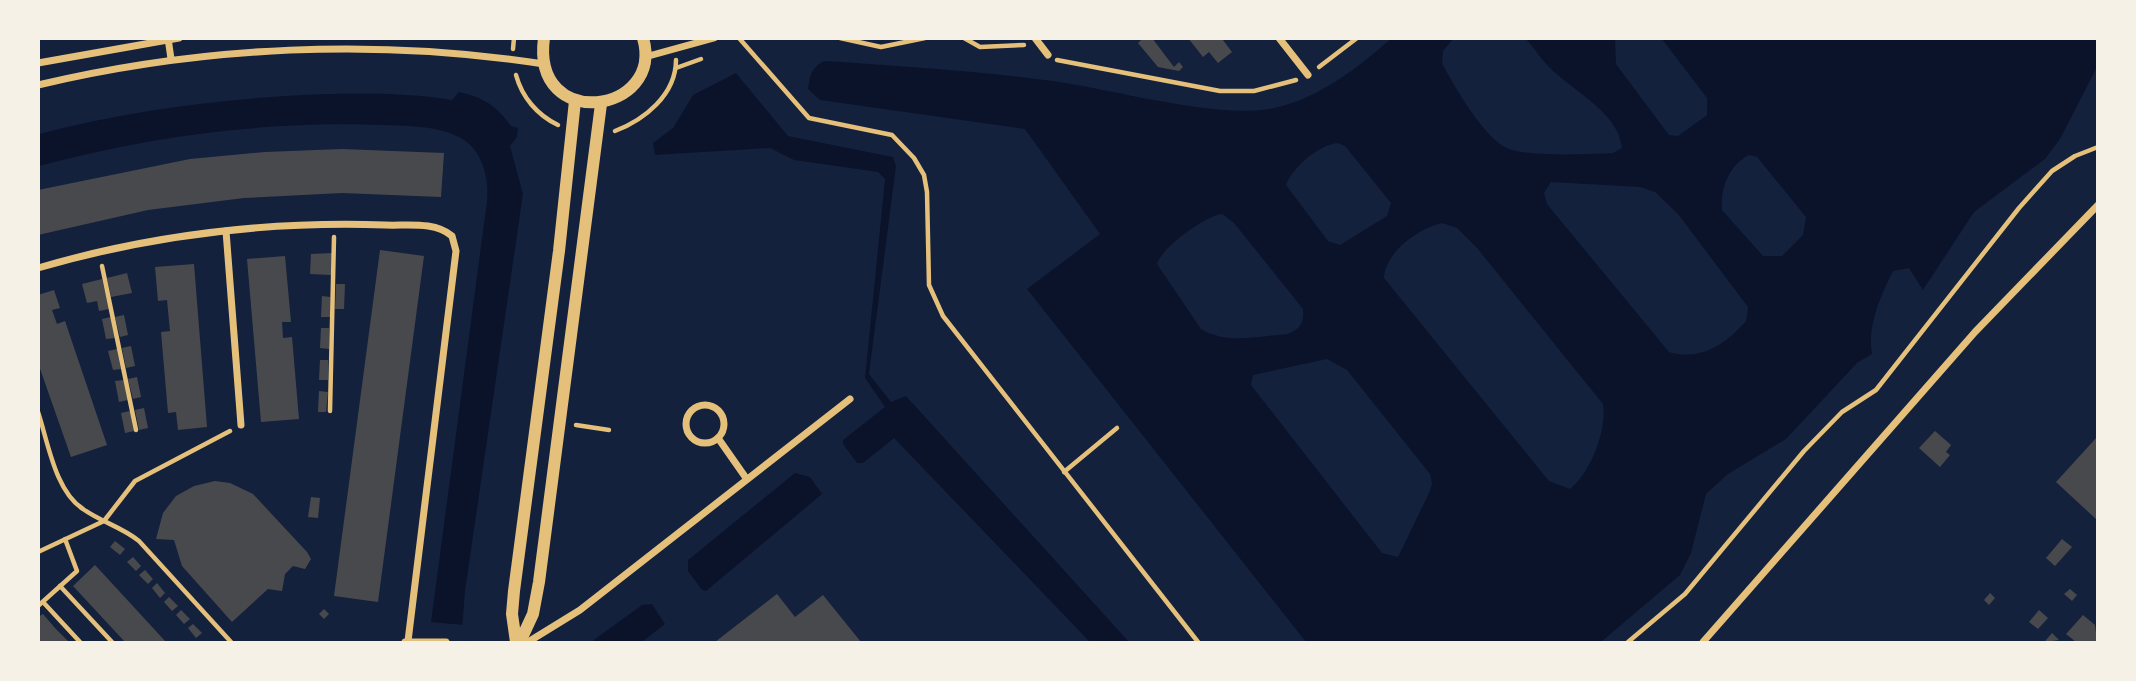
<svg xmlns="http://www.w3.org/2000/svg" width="2136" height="681" font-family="'Fira Sans Condensed',sans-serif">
<rect width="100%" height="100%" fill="#14213d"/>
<g fill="#0b132b" fill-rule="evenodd">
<path d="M1392 38 1453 39 1443 51 1442 63C1454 86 1485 140 1509 149 1531 157 1589 154 1613 153L1622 148C1618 112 1574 92 1550 68 1541 59 1534 48 1526 39H1615L1616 64 1669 135 1678 136 1707 115V98L1662 39H2097V67L2060 139 2045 159 1974 212 1923 290 1909 268 1893 271C1881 295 1867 326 1872 354L1857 363 1786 439 1728 474 1706 494 1691 553 1680 575 1601 642H1306L1027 289 1100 234 1025 129 820 100 808 89C810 75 812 66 825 61 901 66 978 71 1053 81 1112 89 1219 120 1274 108 1320 98 1357 68 1392 38ZM1338 143 1345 146 1391 203 1387 216 1340 245 1328 241 1286 185C1293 167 1318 145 1338 143ZM1749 155 1757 157 1806 217 1803 235 1782 256H1763L1722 210C1720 189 1729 165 1749 155ZM1551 182 1640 187 1655 192 1678 214 1748 307 1746 321C1725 345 1700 361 1669 352L1547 204 1544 193ZM1222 214 1234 223 1303 309C1304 323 1301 328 1288 334 1259 336 1227 345 1201 329L1157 264C1162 247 1205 216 1222 214ZM1442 223 1457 228 1477 248 1603 404C1607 430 1591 472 1570 489L1549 481 1384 278C1386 251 1418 229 1442 223ZM1327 359 1347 370 1430 474 1432 484 1429 493 1398 557 1382 553 1251 385 1253 375Z"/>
<polygon points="736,73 788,136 893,157 896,166 869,374 891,402 906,396 1129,642 1090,642 894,438 863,463 857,463 843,444 843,440 885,407 865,378 885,179 878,172 794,160 770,148 655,155 653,143 673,128 693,95"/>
<path d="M459 92C483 97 497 106 511 126L518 128 517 137 510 146 523 194 465 591 461 642 431 622 487 201C489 176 482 149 459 137 435 125 406 126 380 125 265 121 150 136 39 166V134C126 111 212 100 302 95 352 93 403 92 452 100Z"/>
<polygon points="795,473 810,477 822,494 706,591 702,590 688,571 688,560"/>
<polygon points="652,604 665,624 642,642 591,642 642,605"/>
</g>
<polygon fill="#14213d" points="429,622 465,625 464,642 427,642"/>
<g fill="#48494c">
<polygon points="1143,38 1152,38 1174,67 1179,62 1183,67 1179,71 1158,67 1138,43"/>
<polygon points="1188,38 1225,38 1223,40 1232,52 1218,63 1209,52 1203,57"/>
<polygon points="342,149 444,153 441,197 342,193 244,198 148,210 38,235 38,190 190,159 265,152"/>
<polygon points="380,250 424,256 378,602 334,596"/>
<polygon points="332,253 331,275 310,274 311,254"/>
<polygon points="285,256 291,322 282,322 283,338 292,337 299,419 261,422 247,259"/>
<polygon points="194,264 207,427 178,430 176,412 168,413 161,332 170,331 167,300 158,301 155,267"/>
<polygon points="127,273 132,293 111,297 107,278"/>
<polygon points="102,279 109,309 99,311 97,301 87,303 82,284"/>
<polygon points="336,284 345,284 344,309 335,309"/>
<polygon points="54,290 60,308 52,310 57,324 65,321 107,445 71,457 38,363 38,295"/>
<polygon points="322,296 330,297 330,317 321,317"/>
<polygon points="124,315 128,335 120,337 115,317"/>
<polygon points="111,317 115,338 106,339 102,319"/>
<polygon points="321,328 329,328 329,349 320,348"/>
<polygon points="131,346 135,366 126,368 122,348"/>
<polygon points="117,349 121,369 113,370 108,351"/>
<polygon points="320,360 328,360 328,380 319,380"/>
<polygon points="137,377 141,397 133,399 128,379"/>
<polygon points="124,380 128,400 119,402 115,381"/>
<polygon points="319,391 328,392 326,412 318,412"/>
<polygon points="144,408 148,428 139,430 135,410"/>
<polygon points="130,411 134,431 125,433 121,413"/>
<polygon points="1935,431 1951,445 1946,452 1950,455 1940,467 1919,448"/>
<polygon points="2097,437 2097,520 2056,482"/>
<polygon points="215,481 230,483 253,494 307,552 311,559 305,569 293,566 285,574 282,591 268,589 232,622 182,566 174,540 156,539 163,513 176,496 194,486"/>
<polygon points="311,497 320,498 318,518 308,517"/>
<polygon points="2062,539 2072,547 2055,566 2046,558"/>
<polygon points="115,541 125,549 120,555 110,547"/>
<polygon points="133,557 141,566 136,571 127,562"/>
<polygon points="95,565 108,579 166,642 125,642 73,586"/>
<polygon points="145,570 153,579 148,584 139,575"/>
<polygon points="157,583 165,593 160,598 152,588"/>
<polygon points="2070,589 2077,595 2072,601 2064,594"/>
<polygon points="1990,593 1995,598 1989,605 1984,600"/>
<polygon points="777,594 795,617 823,595 861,642 715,642"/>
<polygon points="169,597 178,606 172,611 164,602"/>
<polygon points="324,609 329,614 324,619 319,614"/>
<polygon points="181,610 190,619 184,624 176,615"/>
<polygon points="2039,610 2048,618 2038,629 2029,622"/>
<polygon points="43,614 55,628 69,642 38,642 38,617"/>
<polygon points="2083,615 2095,625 2097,642 2076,642 2066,634"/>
<polygon points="193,624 202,633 196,638 188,628"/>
<polygon points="2052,633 2059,640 2045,642 2046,640"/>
</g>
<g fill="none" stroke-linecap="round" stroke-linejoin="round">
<g stroke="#e5c07b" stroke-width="4.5">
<polyline points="739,38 809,118 892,135 914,158 924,175 927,192 929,285 943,316 1198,642"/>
<polyline points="840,38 881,47 925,38"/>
<polyline points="964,38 980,47 1024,45"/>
<polyline points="513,49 514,38"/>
<polyline points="1057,60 1220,91 1254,91 1296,80"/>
<polyline points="1319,67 1357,38"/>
<polyline points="676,68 701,59"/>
<path d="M516 75C522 97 537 115 558 125"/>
<path d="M615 131C644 120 676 95 676 60"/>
<polyline points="102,266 136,430"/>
<polyline points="330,411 334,237"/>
<path d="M38 412C48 442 55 491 83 509 101 522 122 527 139 541L231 642"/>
<polyline points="576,425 609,430"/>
<polyline points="1064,472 1117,428"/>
<polyline points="38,552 104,521 135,481 230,431"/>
<polyline points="60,586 112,642"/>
<polyline points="43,602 80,642"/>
<polyline points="38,606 77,571 65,539"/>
<polyline points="1628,642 1685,594 1804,451 1842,412 1876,390 2019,208 2052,171 2075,156 2098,147"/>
</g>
<g stroke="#e5c07b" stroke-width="7">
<polyline points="168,38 171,59"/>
<polyline points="1035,38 1048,55"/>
<polyline points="1279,38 1308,75"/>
<polyline points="645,57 714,38"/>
<polyline points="38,63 179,38"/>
<path d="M38 85C202 46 377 38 544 64"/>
<polyline points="226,231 241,425"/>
<path d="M38 268C151 235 268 221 385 225 407 226 434 221 452 236L456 251 408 641"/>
<circle cx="705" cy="424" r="19"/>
<polyline points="718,438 746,478"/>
<polyline points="405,642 446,642"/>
<polyline points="528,642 580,610 850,399"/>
<polyline points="1703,642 1975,332 2098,205"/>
</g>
<g stroke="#e5c07b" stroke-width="12">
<path d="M544 38C531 133 665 114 643 38"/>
<polyline points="516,642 512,614 514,591 559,251 575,101"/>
<polyline points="520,642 533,614 539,582 601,104"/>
</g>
</g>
<rect width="2136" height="681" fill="none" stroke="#f6f1e7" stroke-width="80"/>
</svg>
